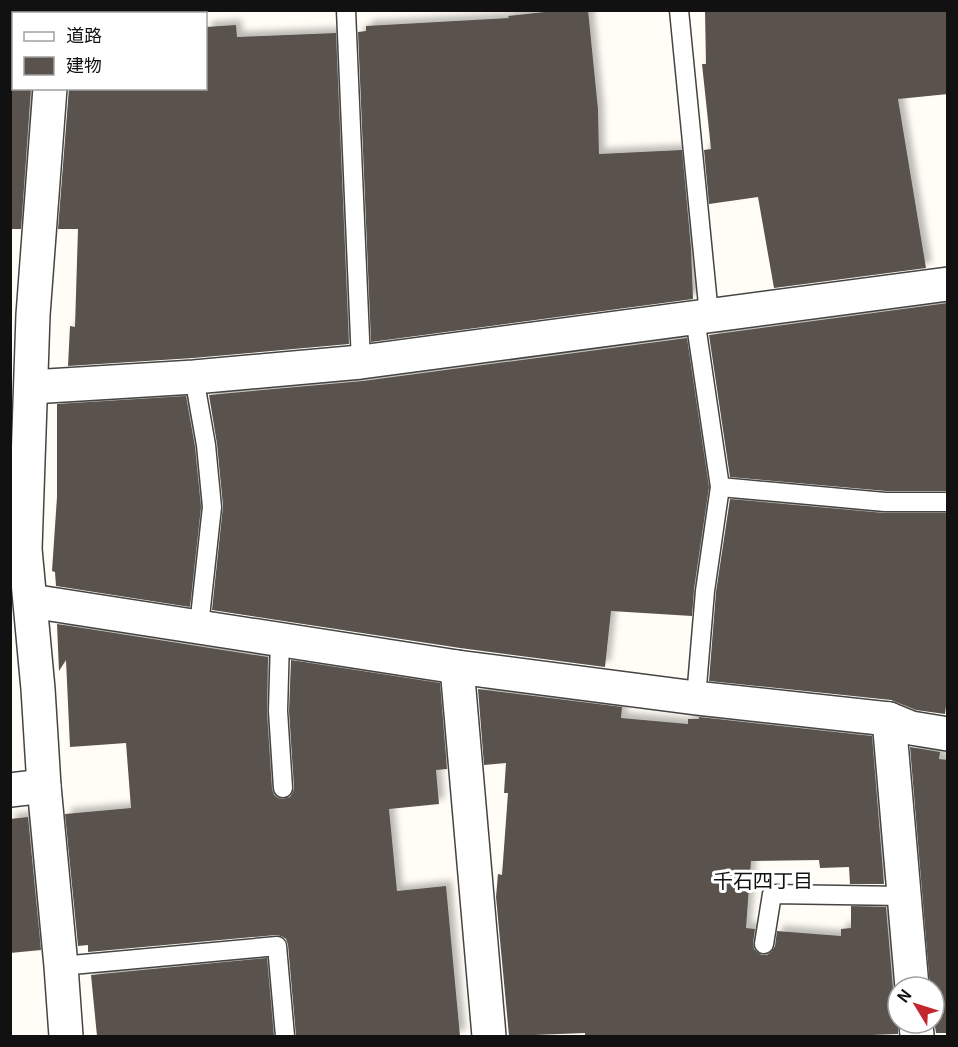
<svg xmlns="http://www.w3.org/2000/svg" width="958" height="1047" font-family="Georgia,'Noto Sans JP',serif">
<defs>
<filter id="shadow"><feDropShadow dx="5.5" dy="-5.5" stdDeviation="3" flood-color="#0004"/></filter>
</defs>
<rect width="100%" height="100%" fill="#fffdf5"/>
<g fill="#5a524d" filter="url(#shadow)">
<polygon points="563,10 588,10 598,109 599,154 682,150 691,248 693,299 371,342 358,32 366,31 366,26 509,18 508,16"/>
<polygon points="705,10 948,10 948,94 898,99 926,268 774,288 758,197 709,204 704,150 711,149 702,64 706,64"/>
<polygon points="236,25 237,37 336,33 349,344 193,358 68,366 70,326 75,327 78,229 58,229 69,88 206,88 206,27"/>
<polygon points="10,88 31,88 21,229 10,229"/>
<polygon points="948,303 948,491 886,491 730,477 709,335"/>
<polygon points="687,338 709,487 694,589 692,616 611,611 605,667 460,648 212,610 223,506 217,444 209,395 363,381"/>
<polygon points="186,396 195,447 201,507 190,607 56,586 55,572 52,571 57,497 57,404"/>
<polygon points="730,499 884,513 948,513 948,690 945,714 916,710 891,700 709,681 716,592"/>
<polygon points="57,624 268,657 267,712 272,789 274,795 278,798 283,799 290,797 293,792 294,788 289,711 291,660 440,683 447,769 436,770 439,804 389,809 397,891 446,886 460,1036 296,1036 288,945 286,939 281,936 276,935 88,952 88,945 78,946 65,814 131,808 126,743 70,747 66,660 59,671"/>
<polygon points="478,689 622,707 621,718 688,724 688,719 699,719 699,717 872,736 884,884 850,884 849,867 820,868 819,860 751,861 746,928 755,929 753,943 754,949 757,952 762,955 767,955 772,951 775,946 777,931 841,936 841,929 851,928 851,906 886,907 893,989 898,999 898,1034 846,1036 585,1036 585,1033 509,1036 496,897 498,874 502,875 508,793 504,793 506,763 484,765"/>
<polygon points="910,747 940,752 939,759 948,760 948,1033 936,1033 934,1019 934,987 930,987"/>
<polygon points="28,817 41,950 10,953 10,819"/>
<polygon points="267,958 274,1036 97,1036 91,975"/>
</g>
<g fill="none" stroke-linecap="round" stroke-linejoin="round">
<g stroke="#444" stroke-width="21">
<g id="lane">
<polyline points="346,10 361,362"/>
<polyline points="679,10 709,315"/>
<polyline points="695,318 720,487 705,591 696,698"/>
<polyline points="194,377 206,445 212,507 199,626"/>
<polyline points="720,487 885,502 948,502"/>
<polyline points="280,640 278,711 283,788"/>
<polyline points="764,944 772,894 904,896"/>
<polyline points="61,966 277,946 285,1036"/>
</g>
</g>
<g stroke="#444" stroke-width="36">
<g id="street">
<polyline points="56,14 56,10"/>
<polyline points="50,88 33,315 25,549 38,689 44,786 61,966 66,1036"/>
<polyline points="31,387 194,377 361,362 948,284"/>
<polyline points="31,601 457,667 696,698 889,719 911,728 948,734"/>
<polyline points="457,667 489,1036"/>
<polyline points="889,719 912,987"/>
<polyline points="10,790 44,786"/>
<polyline points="916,1023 917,1036"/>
</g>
</g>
<use href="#lane" stroke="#fff" stroke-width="18"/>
<use href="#street" stroke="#fff" stroke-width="33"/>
</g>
<g text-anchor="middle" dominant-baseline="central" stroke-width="6" stroke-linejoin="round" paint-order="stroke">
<g font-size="20" fill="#111" stroke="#fff">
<text x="763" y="879">千石四丁目</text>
</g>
</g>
<rect width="958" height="1047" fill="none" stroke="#111111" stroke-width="24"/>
<rect x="12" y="12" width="195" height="78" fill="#ffffff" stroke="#a0a0a0" stroke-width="1.5"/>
<rect x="24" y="32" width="30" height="9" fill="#ffffff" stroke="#a0a0a0" stroke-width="1.5"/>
<text x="66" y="42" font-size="18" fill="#111111">道路</text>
<rect x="24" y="57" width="30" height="18" fill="#5a524d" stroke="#a0a0a0" stroke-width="1.5"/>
<text x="66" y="72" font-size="18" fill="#111111">建物</text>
<g transform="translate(916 1005) rotate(308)"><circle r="28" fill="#ffffff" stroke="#a0a0a0" stroke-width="1.5"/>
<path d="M0-4.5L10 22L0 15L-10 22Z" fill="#c4262e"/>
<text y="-9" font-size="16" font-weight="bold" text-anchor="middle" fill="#111111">N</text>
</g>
</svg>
